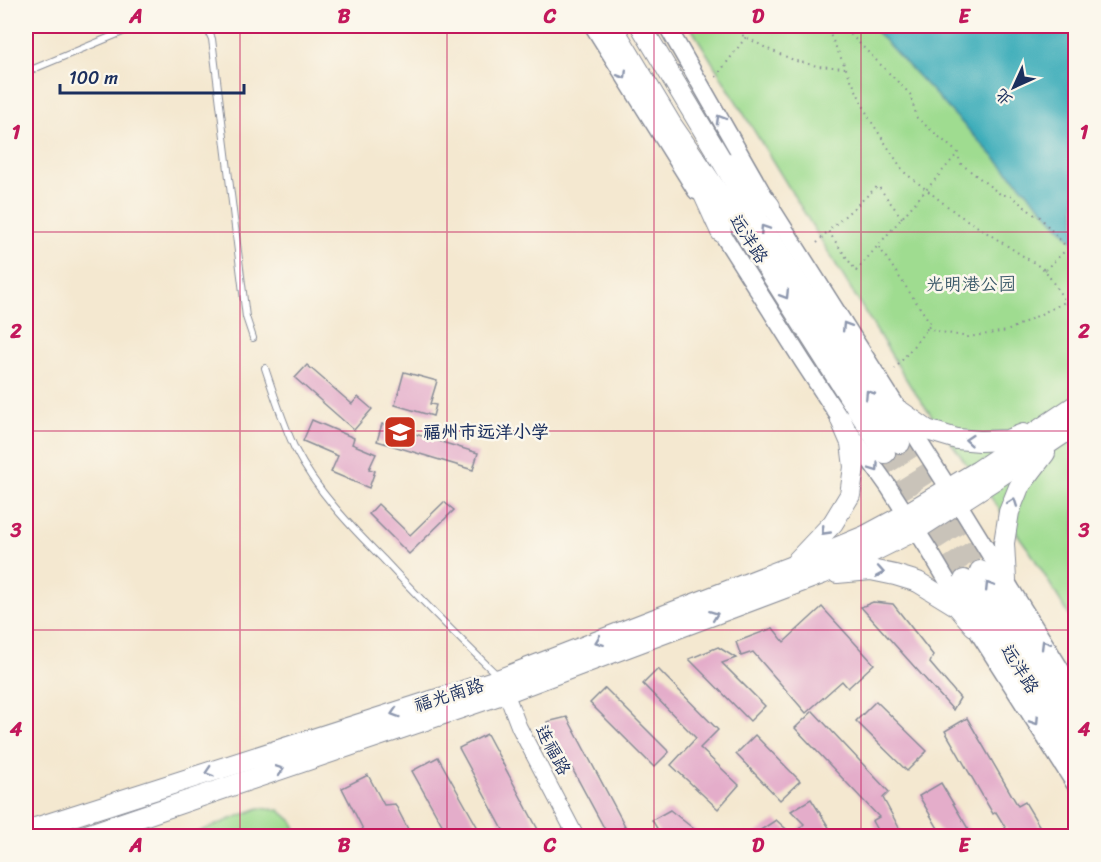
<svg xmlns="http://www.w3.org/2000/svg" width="1101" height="862" font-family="Sriracha,'LXGW WenKai TC',sans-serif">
<rect width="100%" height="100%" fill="#fbf7ec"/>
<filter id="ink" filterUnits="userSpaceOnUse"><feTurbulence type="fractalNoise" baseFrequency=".0167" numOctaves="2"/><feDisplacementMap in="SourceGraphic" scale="12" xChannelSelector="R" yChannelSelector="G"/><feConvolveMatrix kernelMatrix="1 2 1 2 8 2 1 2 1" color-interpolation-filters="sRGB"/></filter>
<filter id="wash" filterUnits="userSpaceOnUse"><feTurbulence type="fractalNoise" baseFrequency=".008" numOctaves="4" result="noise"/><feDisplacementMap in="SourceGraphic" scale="24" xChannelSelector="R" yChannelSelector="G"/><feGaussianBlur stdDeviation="1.35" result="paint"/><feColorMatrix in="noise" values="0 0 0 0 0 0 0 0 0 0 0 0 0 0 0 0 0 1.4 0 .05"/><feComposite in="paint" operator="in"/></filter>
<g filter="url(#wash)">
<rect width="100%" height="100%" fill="#f4e8d0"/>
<g fill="#9fdc90" stroke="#5d8677" stroke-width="1.5">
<polygon points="690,26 871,26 1075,243 1075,625 1031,553 911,387"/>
<polygon points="259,808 279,810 293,822 299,836 188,836"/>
</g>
<polygon fill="#3dadba" stroke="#2c6e8c" stroke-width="1.5" points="871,26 1075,26 1075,243"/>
<g id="blocks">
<g fill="#e4adca">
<polygon points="307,365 352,404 358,397 372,409 354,430 295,378"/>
<polygon points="404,372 437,381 430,404 436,405 433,416 395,405"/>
<polygon points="312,420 354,438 352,444 376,454 369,469 375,471 369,488 331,472 338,456 303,441"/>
<polygon points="382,424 478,453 473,470 377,441"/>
<polygon points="444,502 454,510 409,554 369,514 378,504 410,535"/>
<polygon points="873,602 893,604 933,655 930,663 960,698 953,710 861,607"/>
<polygon points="822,607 874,664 848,688 842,681 806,713 753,652 741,656 736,642 773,628 784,642"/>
<polygon points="718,647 736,658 722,663 765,706 750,721 689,659"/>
<polygon points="658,669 718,730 700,748 739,785 718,809 671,765 696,738 643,684"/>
<polygon points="605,688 669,752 654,767 590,703"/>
<polygon points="876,701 927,751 907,771 856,721"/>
<polygon points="813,711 889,792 883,798 904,837 881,837 872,821 879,817 795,728"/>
<polygon points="567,717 625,826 624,826 628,837 609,837 547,722"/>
<polygon points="967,718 1018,806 1025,802 1046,837 1011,837 996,812 993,814 945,731"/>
<polygon points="487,734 542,837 507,837 459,748"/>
<polygon points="755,735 800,781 780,800 736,754"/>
<polygon points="438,757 483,837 449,837 412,771"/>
<polygon points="368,775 384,805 395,804 412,837 367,837 342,788"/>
<polygon points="941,783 973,837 943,837 919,796"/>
<polygon points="811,799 835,837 750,837 776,820 793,835 804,824 791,811"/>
<polygon points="670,810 704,837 662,837 652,820"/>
</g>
</g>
</g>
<g filter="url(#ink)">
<use href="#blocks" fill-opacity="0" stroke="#888c97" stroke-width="1.5"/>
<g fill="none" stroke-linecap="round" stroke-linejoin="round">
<g stroke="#c9c3b9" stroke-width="20" stroke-dasharray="20 10" stroke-linecap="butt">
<polyline points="900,443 980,571"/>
<polyline points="885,453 964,580"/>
</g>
<g stroke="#888c97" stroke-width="8">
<g id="service">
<polyline points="206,26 212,39 246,317 253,338"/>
<polyline points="26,72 137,26"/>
<path d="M265 368C274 395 283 423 295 449 316 490 351 527 383 559 420 599 459 638 498 676"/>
</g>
</g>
<g stroke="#888c97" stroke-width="17">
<polyline id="tertiary" points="502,683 519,727 576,836"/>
</g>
<g stroke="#888c97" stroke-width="19">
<g id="secondary">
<polyline points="593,26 696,191"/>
<polyline points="667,26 770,206 958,503 1076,694"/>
<polyline points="714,221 803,362 841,420 888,486 929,550 974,626 1076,786"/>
</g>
</g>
<g stroke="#888c97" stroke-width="22">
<g id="primary">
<polyline points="900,411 927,430 957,439 980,441 1007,440 1023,434"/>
<polyline points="797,561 833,523 850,495 854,467 851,443 841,420"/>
<polyline points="837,573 871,570 895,575 918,582 957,606 974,626"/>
<polyline points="1006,580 1004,543 1009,512 1019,487 1045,453"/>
<polyline points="26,831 500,679 792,566 865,536 906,514 978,471 1076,405"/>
<polyline points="84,836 505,693 822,574 874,551 916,530 994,480 1076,425"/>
</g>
</g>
<g stroke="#888c97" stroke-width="22">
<g id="trunk">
<polyline points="612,26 671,124 731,211 885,453"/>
<polyline points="641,26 746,201 900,443"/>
<polyline points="735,163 770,206"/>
<polyline points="694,173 721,232"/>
<polyline points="980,571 1076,725"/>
<polyline points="964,580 1076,759"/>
</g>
</g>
<g stroke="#888c97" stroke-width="2" stroke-dasharray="1.5 4.5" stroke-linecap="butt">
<polyline points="735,26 740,34 768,49 796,61 817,66 846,68"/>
<polyline points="824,26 827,28 869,118 904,172 956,213 1045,270 1076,318"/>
<polyline points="842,26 910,94 917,118 958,153 960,163 1000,194 1011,196 1036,216 1040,217 1076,258"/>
<polyline points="716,77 746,37"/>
<polyline points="902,218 878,186 828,231 856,271 958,153"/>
<polyline points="817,243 828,231"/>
<polyline points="879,247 931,324 895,369"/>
<polyline points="1045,270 1067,249"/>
<polyline points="926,329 968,337 1007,331 1065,302"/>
</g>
<use href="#service" stroke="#fff" stroke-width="6"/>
<use href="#tertiary" stroke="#fff" stroke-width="15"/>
<use href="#secondary" stroke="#fff" stroke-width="16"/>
<use href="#primary" stroke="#fff" stroke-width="20"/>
<use href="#trunk" stroke="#fff" stroke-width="20"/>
</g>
<defs><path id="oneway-chevron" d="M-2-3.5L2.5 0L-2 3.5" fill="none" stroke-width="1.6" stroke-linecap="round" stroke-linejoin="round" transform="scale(1.5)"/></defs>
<g stroke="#8d97ae">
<use href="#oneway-chevron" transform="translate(623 75) rotate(58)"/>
<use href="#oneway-chevron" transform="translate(720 119) rotate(-120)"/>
<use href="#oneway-chevron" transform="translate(764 229) rotate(-123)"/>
<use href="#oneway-chevron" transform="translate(785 295) rotate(58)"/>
<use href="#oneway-chevron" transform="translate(846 326) rotate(-122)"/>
<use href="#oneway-chevron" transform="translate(869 394) rotate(-123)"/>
<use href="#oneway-chevron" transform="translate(969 440) rotate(-175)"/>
<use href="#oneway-chevron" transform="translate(875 468) rotate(55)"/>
<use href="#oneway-chevron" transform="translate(1013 502) rotate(-70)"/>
<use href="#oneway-chevron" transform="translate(825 531) rotate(134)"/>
<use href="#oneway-chevron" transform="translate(880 572) rotate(10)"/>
<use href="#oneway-chevron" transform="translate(989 586) rotate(-122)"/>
<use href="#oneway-chevron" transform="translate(714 615) rotate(-21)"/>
<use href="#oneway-chevron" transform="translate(599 641) rotate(159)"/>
<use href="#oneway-chevron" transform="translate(1045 644) rotate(-121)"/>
<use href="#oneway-chevron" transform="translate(395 713) rotate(162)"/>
<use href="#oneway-chevron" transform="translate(1035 721) rotate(57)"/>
<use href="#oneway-chevron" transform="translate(280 770) rotate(-19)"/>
<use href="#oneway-chevron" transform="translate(209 772) rotate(162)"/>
</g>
</g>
<path fill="none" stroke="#c2185b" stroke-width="1.5" stroke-opacity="0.55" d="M240 26V836M447 26V836M654 26V836M861 26V836M26 232H1076M26 431H1076M26 630H1076"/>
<defs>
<g id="school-square" transform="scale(1.725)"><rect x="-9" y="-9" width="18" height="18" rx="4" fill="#c8321e" stroke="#fbf7ec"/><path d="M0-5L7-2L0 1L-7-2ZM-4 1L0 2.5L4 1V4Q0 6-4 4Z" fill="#fff"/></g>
</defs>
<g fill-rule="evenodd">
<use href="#school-square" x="400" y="432"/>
</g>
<g text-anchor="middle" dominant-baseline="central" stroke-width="5" stroke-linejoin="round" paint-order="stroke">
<g font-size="18" fill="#1b2f5e" stroke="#fbf7ec">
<text transform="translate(749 239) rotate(57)">远洋路</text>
<text transform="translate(1020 669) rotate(58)">远洋路</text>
<text transform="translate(449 695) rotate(-18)">福光南路</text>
<text transform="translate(553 750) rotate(62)">连福路</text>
</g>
<g font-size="18" fill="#3c5a6a" stroke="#fbf7ec">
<text x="971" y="284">光明港公园</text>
</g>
<g font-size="18" font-weight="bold" fill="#1b2f5e" stroke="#fbf7ec" text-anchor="start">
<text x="423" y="432">福州市远洋小学</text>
</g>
</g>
<rect width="1101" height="862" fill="none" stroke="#fbf7ec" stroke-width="66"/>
<g transform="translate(1014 87) rotate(225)" stroke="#fbf7ec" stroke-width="4.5" paint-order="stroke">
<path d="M0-4.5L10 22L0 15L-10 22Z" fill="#1b2f5e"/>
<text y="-9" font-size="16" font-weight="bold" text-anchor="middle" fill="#1b2f5e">北</text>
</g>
<path d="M60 84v9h184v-9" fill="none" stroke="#1b2f5e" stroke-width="3"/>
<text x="69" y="84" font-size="18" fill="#1b2f5e" stroke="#fbf7ec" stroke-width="4.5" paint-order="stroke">100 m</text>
<rect x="33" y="33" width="1035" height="796" fill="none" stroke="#c2185b" stroke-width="2"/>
<g font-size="20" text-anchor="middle" font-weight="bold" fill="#c2185b">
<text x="136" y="23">A</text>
<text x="344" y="23">B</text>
<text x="550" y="23">C</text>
<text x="758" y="23">D</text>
<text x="964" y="23">E</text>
<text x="16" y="139">1</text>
<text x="1084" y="139">1</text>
<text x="16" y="338">2</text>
<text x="1084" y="338">2</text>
<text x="16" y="537">3</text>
<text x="1084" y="537">3</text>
<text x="16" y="736">4</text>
<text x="1084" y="736">4</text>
<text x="136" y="852">A</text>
<text x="344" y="852">B</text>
<text x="550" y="852">C</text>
<text x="758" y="852">D</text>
<text x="964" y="852">E</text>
</g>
</svg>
